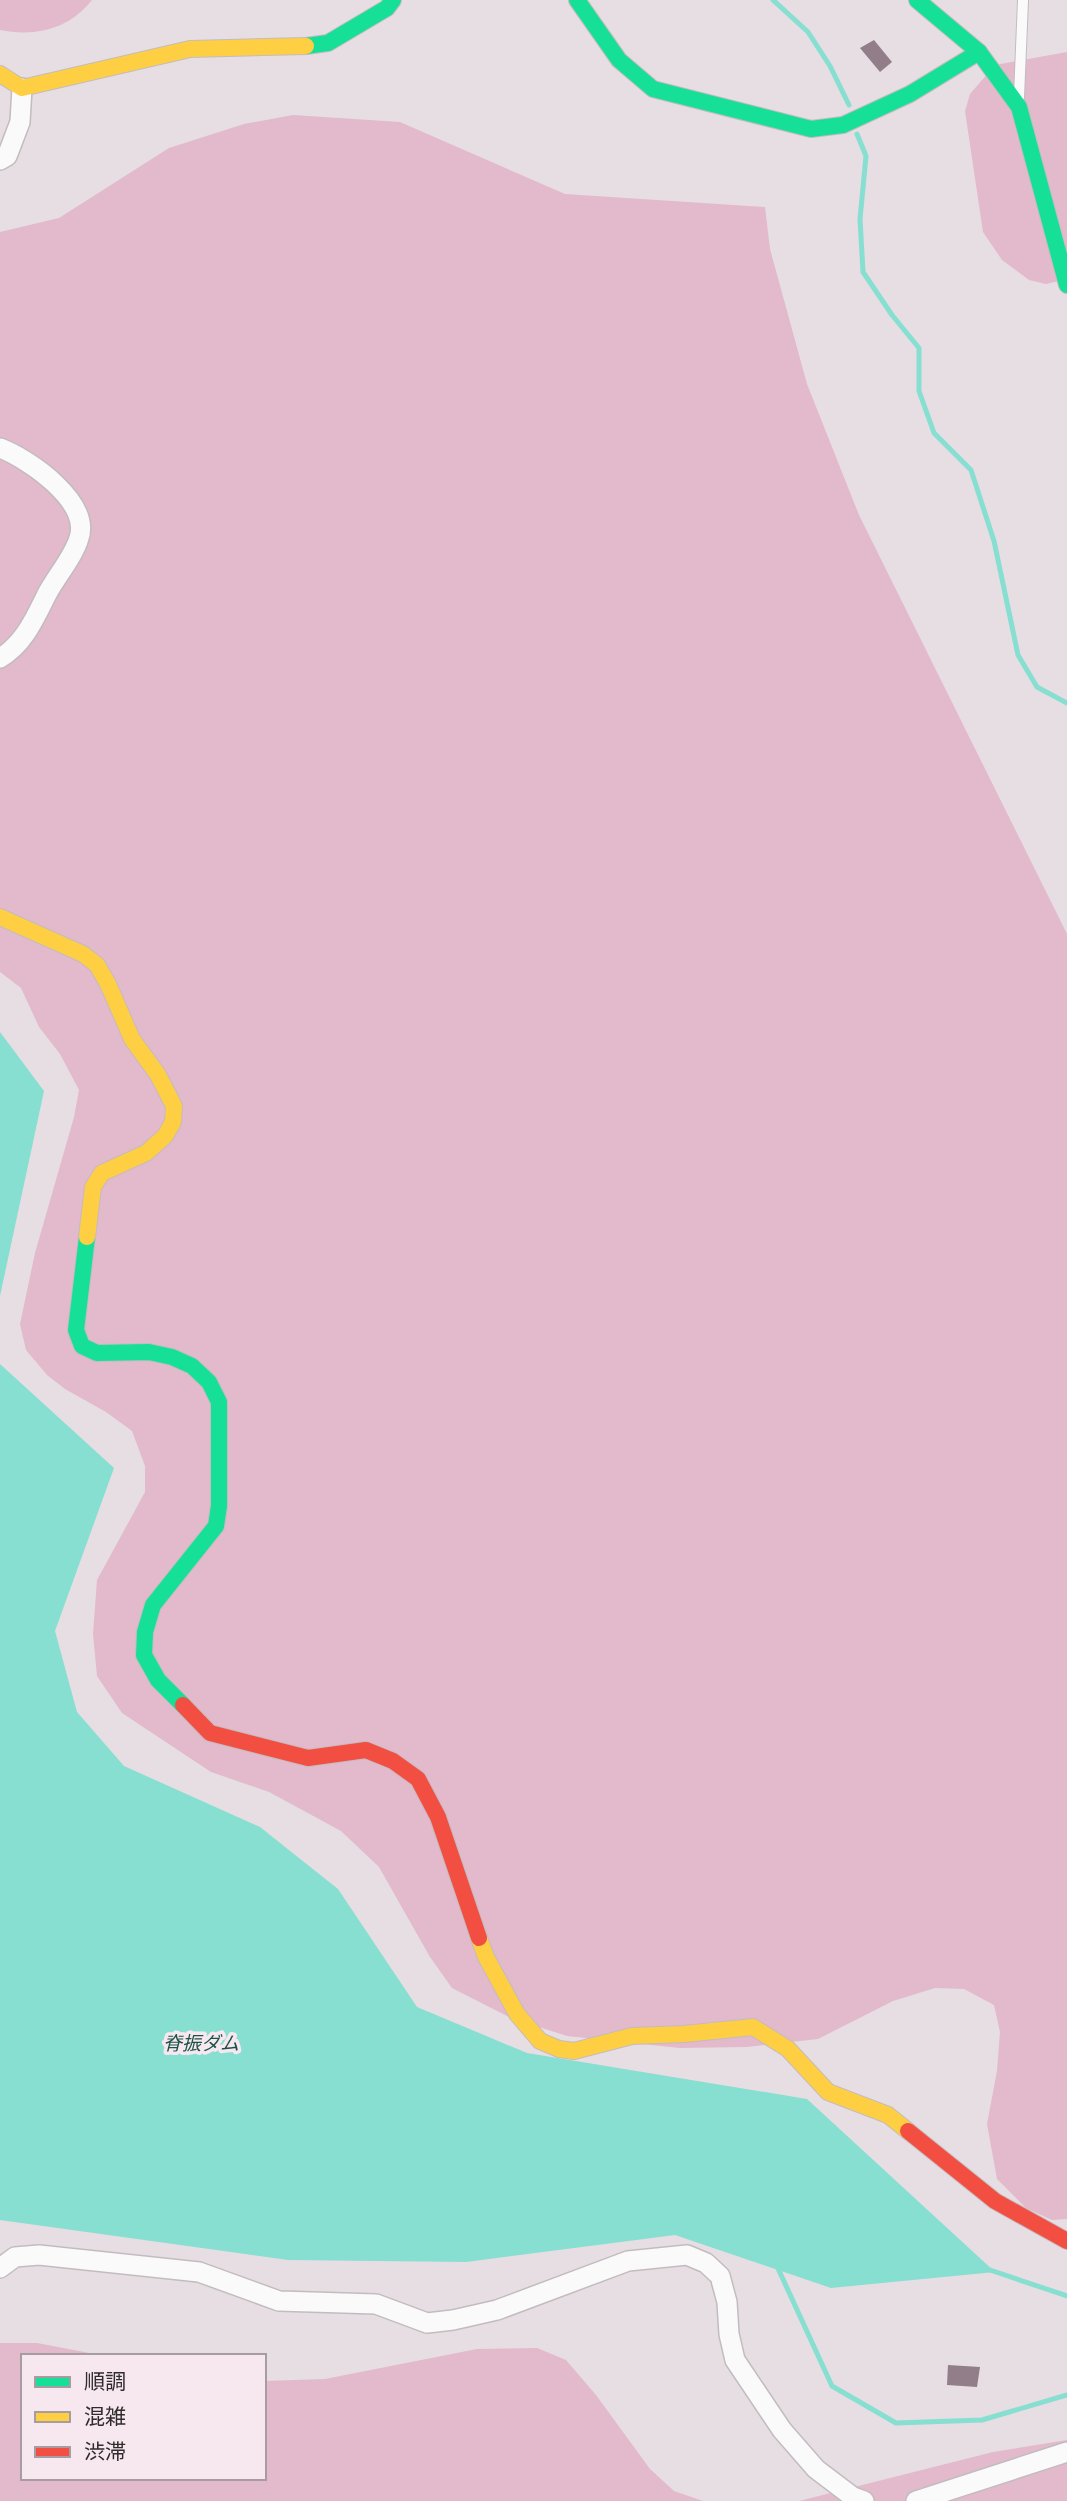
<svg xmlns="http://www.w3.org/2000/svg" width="1067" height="2501" font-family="Signika,'Noto Sans JP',sans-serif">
<rect width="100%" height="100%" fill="#e6dee2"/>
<g fill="#e3b9cc">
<path d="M0 0H92C69 29 36 37 0 30Z"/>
<polygon points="1067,52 1067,279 1046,284 1029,280 1002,260 983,232 965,111 970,94 995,65"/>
<polygon points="293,115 400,122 565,194 765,207 770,249 807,384 859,515 1067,934 1067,2219 1052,2220 1026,2208 997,2179 987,2124 997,2071 1000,2032 994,2005 964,1989 935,1988 893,2001 818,2039 747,2047 680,2048 567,2036 511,2018 452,1988 430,1957 379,1867 341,1831 269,1792 211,1772 122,1713 97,1676 93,1634 97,1580 145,1492 145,1466 132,1431 106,1412 65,1389 47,1375 26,1350 20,1324 35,1253 74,1117 79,1090 60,1054 39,1027 21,988 0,972 0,232 59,218 169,148 244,124"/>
<polygon points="0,2343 37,2343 105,2356 23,2356 23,2478 264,2478 264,2381 325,2379 477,2349 537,2348 566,2360 596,2395 650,2469 674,2491 703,2501 0,2501"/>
<polygon points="1067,2440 1067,2501 799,2501 993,2452"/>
</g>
<g fill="#86dfd0">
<polygon points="0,1032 44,1091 0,1296"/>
<polygon points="0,1364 114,1468 55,1631 77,1712 124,1766 260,1827 338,1889 417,2007 527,2053 807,2099 995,2272 831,2288 675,2235 466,2262 288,2260 0,2220"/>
</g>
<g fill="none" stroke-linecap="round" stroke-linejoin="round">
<g stroke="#86dfd0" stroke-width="5">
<polyline points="773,0 808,32 830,66 849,105"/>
<polyline points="857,134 866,156 860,219 863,272 892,315 919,348 919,391 934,433 971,470 994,541 1018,655 1037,687 1067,703"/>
<polyline points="776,2264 832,2386 896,2423 982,2420 1067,2395"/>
<polyline points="990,2270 1067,2296"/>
</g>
</g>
<g fill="#917e89">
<polygon points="874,40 892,62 880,72 860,48"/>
<polygon points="948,2365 980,2367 977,2387 947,2385"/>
</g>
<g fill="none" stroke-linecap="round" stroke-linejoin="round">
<g stroke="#c3bcbf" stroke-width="12">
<polyline id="lane" points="1019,97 1023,0"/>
</g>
<g stroke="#c3bcbf" stroke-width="22">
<g id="street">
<polyline points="0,160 7,156 20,122 22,88"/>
<path d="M0 448C29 459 91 502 79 538 74 556 56 577 47 594 35 618 24 644 0 658"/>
<polyline points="0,2268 15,2257 39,2255 199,2272 279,2301 376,2304 427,2323 453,2320 497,2310 628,2261 687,2255 706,2263 720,2276 727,2302 729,2334 735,2360 782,2430 816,2469 853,2497 864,2501"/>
<polyline points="916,2501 1067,2452"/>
</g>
</g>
<g stroke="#c3bcbf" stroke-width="18">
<g id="fast">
<polyline points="577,0 619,60 653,89 811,129 843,125 910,94 979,52"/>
<polyline points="917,0 979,52 1019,107 1067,285"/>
<polyline points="306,46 328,43 387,8 393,0"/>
<polyline points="87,1237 76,1330 82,1346 97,1353 149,1352 172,1357 192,1366 209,1382 219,1402 219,1506 216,1526 153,1605 145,1632 144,1655 158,1680 183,1705"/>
</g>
</g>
<g stroke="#c3bcbf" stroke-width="18">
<g id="slow">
<polyline points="0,74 22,88 190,49 306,46"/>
<polyline points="0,917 83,954 97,965 108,984 132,1039 158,1075 174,1106 173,1122 165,1136 146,1153 102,1173 93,1187 87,1237"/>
<polyline points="479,1938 486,1957 517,2014 540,2041 559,2049 574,2051 632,2036 684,2034 753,2027 788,2049 828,2092 888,2115 908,2131"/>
</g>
</g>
<g stroke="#c3bcbf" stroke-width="18">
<g id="jam">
<polyline points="183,1705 210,1733 308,1758 366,1750 393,1761 418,1779 438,1817 479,1938"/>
<polyline points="908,2131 995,2201 1067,2241"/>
</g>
</g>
<use href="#lane" stroke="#fbfafb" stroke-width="10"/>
<use href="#street" stroke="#fbfafb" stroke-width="19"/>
<use href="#fast" stroke="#16e098" stroke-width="16"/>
<use href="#slow" stroke="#ffcf43" stroke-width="16"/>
<use href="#jam" stroke="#f24e42" stroke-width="16"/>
</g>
<g text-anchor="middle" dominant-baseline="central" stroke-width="7" stroke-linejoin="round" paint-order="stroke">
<g font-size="19" font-style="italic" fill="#1b5249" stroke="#f6e8ee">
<text x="201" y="2044">脊振ダム</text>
</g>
</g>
<rect x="21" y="2354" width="245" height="126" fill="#f6e8ee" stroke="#a79ca1" stroke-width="2"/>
<rect x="35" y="2377" width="35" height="10" fill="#16e098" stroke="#a79ca1" stroke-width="2"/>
<text x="84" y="2389" font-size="21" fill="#302b2d">順調</text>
<rect x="35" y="2412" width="35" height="10" fill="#ffcf43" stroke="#a79ca1" stroke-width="2"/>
<text x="84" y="2424" font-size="21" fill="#302b2d">混雑</text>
<rect x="35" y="2447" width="35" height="10" fill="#f24e42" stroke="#a79ca1" stroke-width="2"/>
<text x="84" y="2459" font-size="21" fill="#302b2d">渋滞</text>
</svg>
